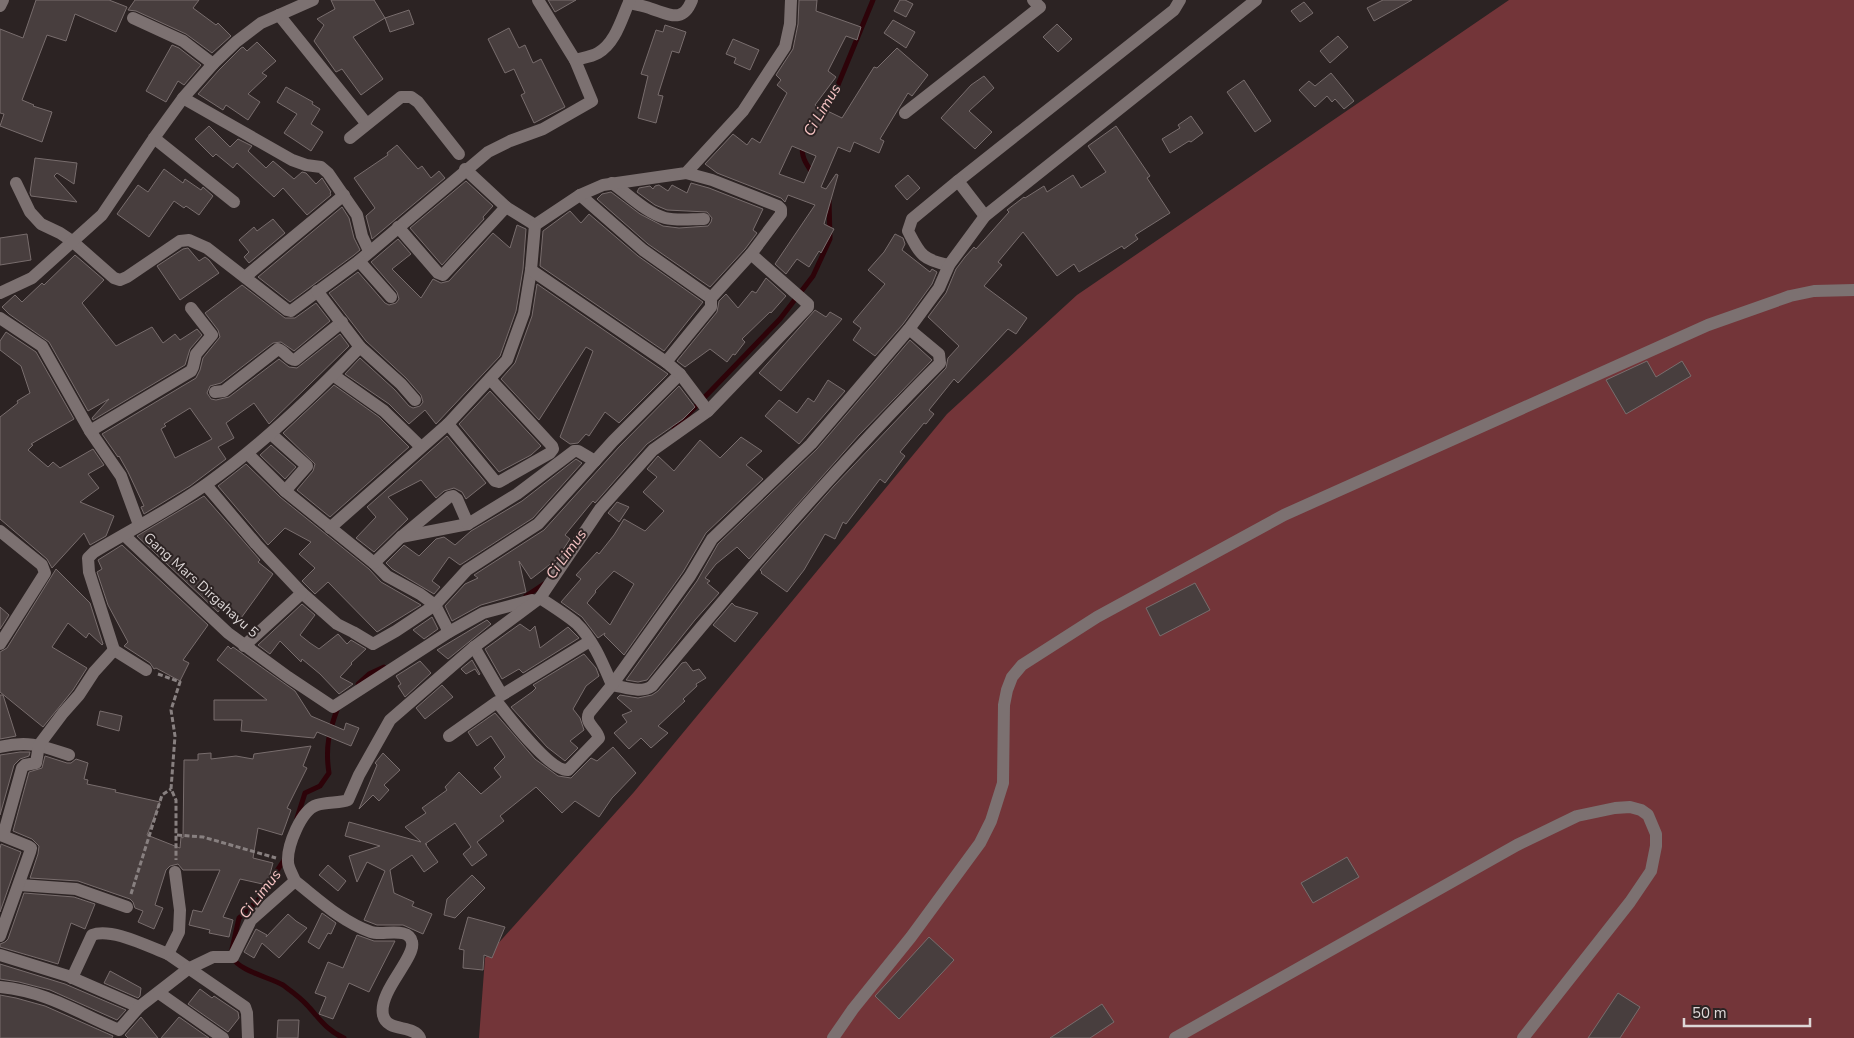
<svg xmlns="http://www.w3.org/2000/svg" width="1854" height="1038" font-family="'Nunito Sans',sans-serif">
<rect width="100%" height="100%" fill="#2c2323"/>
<polygon fill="#733539" points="1509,0 1854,0 1854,1038 479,1038 485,958 634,792 947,414 1077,295"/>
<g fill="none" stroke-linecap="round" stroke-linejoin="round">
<g stroke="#2d0309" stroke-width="5">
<polyline points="819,114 833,97 873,0"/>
<path d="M803 145C800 156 807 165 813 174"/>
<polyline points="674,429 780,319 813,276 830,239 829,200"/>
<polyline points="526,596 544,584"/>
<polyline points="358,684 369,674 384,667"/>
<path d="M297 818 305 793 320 786 329 773C325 748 329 731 338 707"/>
<polyline points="232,949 239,918 258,900 284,860"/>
<path d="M232 957C239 971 269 977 283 985 291 991 300 997 307 1005 319 1018 327 1031 344 1038"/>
</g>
</g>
<g fill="#483e3e" stroke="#786d6d" fill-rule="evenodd">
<polygon points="36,0 109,0 127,7 116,32 75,14 66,41 47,35 22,100 34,105 33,106 52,112 42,142 0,126 4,114 0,113 0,29 23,38"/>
<polygon points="135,0 199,0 193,8 216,25 218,23 231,36 212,53 186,34 136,11 128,10"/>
<polygon points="331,0 374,0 385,18 409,10 414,24 390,32 385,18 353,37 383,79 361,95 342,69 336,72 314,41 324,25 317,19 335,9"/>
<polygon points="548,0 576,0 555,12"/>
<path d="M799 0H817L816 11 861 27 857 40 846 36 828 71 836 77 815 105 842 118 874 67 877 68 897 48 928 75 912 96 908 93 880 139 884 141 879 153 854 142 850 152 838 147 821 187 826 189 836 174 838 175 824 224 834 229 821 253 819 251 809 267 797 259 786 274 775 264 815 205 788 195 785 202 781 198 717 173 705 164 733 134 747 145 752 138 760 143 787 93 777 85 781 80 776 75 793 49 798 24ZM792 146 816 156 804 183 779 174Z"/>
<polygon points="900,0 905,0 913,4 906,17 894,11"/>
<polygon points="1383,0 1412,0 1374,21 1367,8"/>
<polygon points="1304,2 1313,13 1300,22 1291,11"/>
<polygon points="893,20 915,32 906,48 884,33"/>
<polygon points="1057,24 1072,39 1058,52 1043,37"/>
<polygon points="665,25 686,32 679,53 672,51 658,95 663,96 656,123 638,118 648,76 641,74 656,30 663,32"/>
<polygon points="509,28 519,48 525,45 533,63 541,59 565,107 534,123 521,95 525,93 514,69 505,73 488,39"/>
<polygon points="1338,36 1348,47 1330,63 1320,51"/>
<polygon points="733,39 759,50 750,70 734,63 736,58 726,54"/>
<polygon points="257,42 276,61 262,73 267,76 248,94 260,102 248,120 226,105 223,110 198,94 219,70 241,48 243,47 247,51"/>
<polygon points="172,45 179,48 201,65 184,85 178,81 166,102 146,91"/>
<polygon points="1331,73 1354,101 1344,109 1335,99 1332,102 1327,96 1315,107 1299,90 1309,81 1315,86"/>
<polygon points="984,76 994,88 969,111 992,132 975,149 941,118 971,85"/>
<polygon points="1244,80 1271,121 1255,132 1227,92"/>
<polygon points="286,87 313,102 312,104 320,109 311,124 323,132 311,151 284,133 297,114 277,102"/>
<polygon points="1191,116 1203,133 1191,142 1189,141 1170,153 1162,139 1180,128 1178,125"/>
<polygon points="209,126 230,147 238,139 252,146 248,151 266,168 273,161 294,179 302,172 306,173 316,184 322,178 331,192 330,193 331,195 307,215 283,188 274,197 237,163 233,168 216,154 213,157 195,139"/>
<polygon points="1116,126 1150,176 1147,178 1170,213 1135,235 1138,239 1124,249 1122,246 1079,272 1074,264 1057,276 1023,232 998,262 1002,265 984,286 1027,318 1016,334 1008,329 958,383 954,379 929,410 934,414 926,424 924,423 900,452 905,456 885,483 880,479 846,524 843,522 835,539 825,534 804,570 787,592 761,573 762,572 760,570 834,486 946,368 948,358 959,346 928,317 946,293 956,269 965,257 974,247 976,249 1009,212 1007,210 1024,197 1025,198 1044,186 1047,192 1073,175 1081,188 1106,172 1088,146"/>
<polygon points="397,145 418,169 422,166 431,178 439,171 445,178 372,239 366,216 375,208 354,178 388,155 387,153"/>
<polygon points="35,158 77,163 74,184 57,173 54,176 77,202 31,196 30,193"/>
<polygon points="164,169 183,183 185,179 201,190 203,187 213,196 199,215 186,206 184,208 174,201 149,237 117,214 138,185 148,192"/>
<polygon points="908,175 920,188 907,200 895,186"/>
<polygon points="466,181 493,206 483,217 484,219 442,265 410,228"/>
<polygon points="691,183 709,188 763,209 753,230 757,233 745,249 710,287 648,244 597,199 602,194 611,192 640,214 663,226 679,228 708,226 711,222 712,218 707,212 667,210 655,205 637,192 639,188 650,186 653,189 655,186 659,185 668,191 672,185 687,193"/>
<polygon points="342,207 349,218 354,238 360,250 354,255 290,302 258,277"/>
<polygon points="570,211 581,223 589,214 638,256 703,302 664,351 540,266 543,231"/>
<polygon points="273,219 285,233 249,263 244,257 249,252 239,240 254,227 257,231"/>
<polygon points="517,225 526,229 523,269 516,311 500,356 436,424 425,410 409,424 389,404 345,374 360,358 395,390 409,406 413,408 420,406 423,402 421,395 406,378 366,341 329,293 358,272 385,303 389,305 396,303 399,299 397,292 371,262 398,239 411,254 392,269 421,298 433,279 441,283 449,281 493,233 510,248"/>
<polygon points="27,234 31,260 0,265 0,238"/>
<polygon points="895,234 903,238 905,244 902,250 930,272 932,269 937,272 932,284 903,324 875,356 853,340 861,328 853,322 885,284 868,270 884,252"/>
<polygon points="188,248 199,261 205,257 209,260 219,273 180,300 157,266 183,249"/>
<polygon points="75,255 104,280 82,303 116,346 152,327 163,343 175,334 180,340 197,329 202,335 190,349 185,365 93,420 92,418 109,399 88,411 49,342 9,314 2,307 15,295 22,302 42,283 44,285"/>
<polygon points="766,278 786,296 771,313 770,312 742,339 745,342 735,355 733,354 727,362 710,349 685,367 677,361 717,312 719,301 726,294 738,308 752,291 756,293"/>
<polygon points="537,284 668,374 619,423 605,412 589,436 586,434 578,443 570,444 560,437 593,351 586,347 539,420 501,379 515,363 532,316"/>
<path d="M242 285 285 318H295L316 303 330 321 294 351 281 342 273 343 221 383 210 386 207 393 211 399 216 400 229 397 279 359 289 367 297 368 340 334 349 346 269 424 254 403 226 423 234 438 218 447 226 459 190 486 144 514 141 507 144 506 128 472 119 456 118 457 102 434 196 378 200 370 203 358 220 337 218 330 205 313ZM190 408 212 439 175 458 161 429 166 426 164 424Z"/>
<polygon points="815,310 826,317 830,312 842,319 781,391 759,373"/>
<polygon points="6,332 36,352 74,419 31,444 33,445 28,450 48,467 53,462 60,468 93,449 104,465 88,474 99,488 80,502 114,516 106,536 90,545 84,533 52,568 47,559 0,519 0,417 18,403 17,401 30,393 21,366 0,350 0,341"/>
<polygon points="910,340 932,360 859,435 749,559 737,547 716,564 705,578 710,581 707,583 719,593 695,620 647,680 638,682 626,680 697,581 718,544 817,449"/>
<polygon points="1647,361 1656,377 1682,361 1691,376 1626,414 1606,380"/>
<polygon points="828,380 845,391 799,444 765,416 779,400 797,413 808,398 814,402"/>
<polygon points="334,385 379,417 409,447 330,517 297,490 313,471 315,464 283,433"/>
<polygon points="679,386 695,407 683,419 647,444 595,503 593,501 565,535 570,539 557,559 531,579 519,561 526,592 481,605 452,621 445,606 465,584 478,578 474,575 544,530 619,447"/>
<polygon points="490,391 541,446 531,455 499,472 459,424"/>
<polygon points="447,436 486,483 466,499 462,492 454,488 444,491 436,498 421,480 388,497 408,519 374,552 356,538 376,517 367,507"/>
<path d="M741 437 762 451 746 465 763 479 706 533 683 572 624 655 604 635 605 633 598 638 582 617 561 602 581 579 576 575 597 552 599 554 614 535 624 519 645 531 664 511 643 492 657 477 647 469 658 456 674 471 700 440 720 458ZM614 571 634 584 610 625 587 603 596 592 595 591Z"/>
<polygon points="271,445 296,467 285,479 260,455"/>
<polygon points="576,459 582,463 533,518 460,565 449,557 432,581 440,587 434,594 392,569 386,563 404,545 419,556 436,539 444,537 455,545 471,531 522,501"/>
<polygon points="246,464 280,497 369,569 381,582 421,605 377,632 328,582 315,594 302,581 315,568 299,554 311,542 285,528 268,545 218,486"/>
<polygon points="204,496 260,560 258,562 273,574 236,625 222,607 218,612 137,536"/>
<polygon points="617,502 629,507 619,522 608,513"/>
<polygon points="122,545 208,625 183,660 189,663 180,681 156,668 154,669 150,663 124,646 128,642 108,605 97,572 102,569 98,560"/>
<polygon points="56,569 90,603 103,644 102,645 89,633 86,638 68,623 52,647 87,668 73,690 43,727 0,692 0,652 7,648"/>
<polygon points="1195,583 1210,610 1160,636 1146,608"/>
<polygon points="732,603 735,606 758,613 735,642 713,625"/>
<polygon points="302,604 315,615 300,635 310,643 319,649 338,634 347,644 351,640 366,649 351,663 352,664 340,677 353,684 339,694 320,674 302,659 301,662 280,641 270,654 258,645"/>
<polygon points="0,607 9,615 0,629"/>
<polygon points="432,617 438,629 424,639 413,630"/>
<polygon points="487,620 491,624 448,659 437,650"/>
<polygon points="520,624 530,631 535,626 540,648 568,627 579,638 523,673 519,669 502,679 485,649"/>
<polygon points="228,646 231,649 233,647 295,691 311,716 344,730 346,723 359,728 351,746 317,732 314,738 241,731 242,720 214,720 214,700 267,700 217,660"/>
<polygon points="584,654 596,668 599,676 586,686 573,709 580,718 584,730 570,741 578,748 565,761 547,747 511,707 532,692 536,688 533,685"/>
<polygon points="472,660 480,674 479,675 475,669 466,674 461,669"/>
<polygon points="420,661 431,673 405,697 398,686 401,684 396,676"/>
<polygon points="686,662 693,671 699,669 706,678 696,684 697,686 683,699 685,701 658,726 668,733 651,748 641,738 629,749 614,733 627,722 622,715 632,711 617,698 620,695 638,698 652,695 658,691 682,663"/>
<polygon points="442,685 453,697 425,719 416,708"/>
<polygon points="0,695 3,695 16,736 0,739"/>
<polygon points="100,711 122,716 119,731 97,725"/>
<polygon points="495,713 535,759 558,776 571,778 591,758 597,761 613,747 636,773 612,798 599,817 575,801 562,813 536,787 500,816 504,821 477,842 487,855 472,866 463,854 471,847 455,823 425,844 427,844 426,845 438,862 424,872 412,855 390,870 394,893 414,902 412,906 432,914 423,934 403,925 377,925 364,920 385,871 367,862 357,882 349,856 380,846 345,836 349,822 421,842 405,827 426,813 422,808 447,790 445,787 459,772 481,794 501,777 494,768 505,757 491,736 477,746 468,732"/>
<polygon points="311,746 303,766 307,768 287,808 291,810 282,835 258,828 253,858 273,863 267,885 240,879 223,917 233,920 229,937 209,933 210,930 189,925 193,910 202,912 220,870 183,870 178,864 170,866 166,870 155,905 163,908 154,929 138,922 143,911 135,908 133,902 130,899 78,881 30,878 38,854 39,846 32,839 13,831 29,772 42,768 45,756 67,763 71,763 76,759 88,763 84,779 88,780 87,784 116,790 115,792 160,802 147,835 180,848 181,837 183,838 184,760 198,760 198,754 211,753 211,759 236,756 253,759 254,754"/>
<polygon points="20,752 30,752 29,756 20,759 14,765 0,815 0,755"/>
<polygon points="383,753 400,770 384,785 389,790 379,801 373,795 359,809 377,765 375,763"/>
<polygon points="1,844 21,852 0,912 0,849"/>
<polygon points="1347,857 1359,877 1313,903 1301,883"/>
<polygon points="328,865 346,881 338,891 319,875"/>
<polygon points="472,875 485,888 455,918 444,915 447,899"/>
<polygon points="24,893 74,897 95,904 85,929 71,923 58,964 0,947 0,944 5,942 8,939"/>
<polygon points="322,913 336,923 331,934 328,933 319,949 308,942"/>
<polygon points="288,914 296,921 307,928 279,958 262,943 254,958 244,952 256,929 267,935 266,937"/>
<polygon points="468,917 505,927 492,958 484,955 483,970 463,968 464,950 459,949"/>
<polygon points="357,935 374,941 395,941 369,992 349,983 333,1019 319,1014 326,997 315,993 328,962 343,968"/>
<polygon points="929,937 954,960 899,1019 875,996"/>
<polygon points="0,964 65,984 126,1010 117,1020 50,990 19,982 0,979"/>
<polygon points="110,971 141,988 140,996 138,998 104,983"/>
<polygon points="200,989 212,998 214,996 238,1012 239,1018 228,1032 188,1004"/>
<polygon points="1618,993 1640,1007 1620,1038 1588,1038"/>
<polygon points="0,995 16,998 45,1006 113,1036 112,1038 0,1038"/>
<polygon points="1102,1004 1114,1022 1090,1038 1050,1038"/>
<polygon points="141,1017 158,1038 128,1038 125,1035"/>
<polygon points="179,1017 209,1038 161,1038"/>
<polygon points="278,1020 299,1020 298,1038 277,1038"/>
</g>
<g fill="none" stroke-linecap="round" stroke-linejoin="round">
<g stroke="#888080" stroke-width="3" stroke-dasharray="5 2.5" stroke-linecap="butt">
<polyline points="158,674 180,682 171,710 175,736 171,789 176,800 176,860"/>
<polyline points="177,835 203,837 276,858"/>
<polyline points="131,894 162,795 171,789"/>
</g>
<g stroke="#7c7171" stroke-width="12">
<path d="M629 3C637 5 645 6 652 9 671 15 683 23 692 0"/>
<polyline points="0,6 3,0"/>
<polyline points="279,15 366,123"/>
<polyline points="133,18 183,41 213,64"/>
<path d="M575 60C582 58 591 57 598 53 616 43 622 17 630 0"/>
<polyline points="183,98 292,160 306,165 321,167 328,173 357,215 362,236 369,251"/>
<polyline points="905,113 1040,7 1033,0"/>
<polyline points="154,138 234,202"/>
<polyline points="350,138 401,97 411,97 418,102 459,154"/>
<polyline points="465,169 506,207 535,225"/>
<polyline points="16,183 30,212 41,224 60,233 72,241 114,278 120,280 127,277 180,241 189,240 207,248 287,310 291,311 359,261 488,152 510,141 543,129 592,101 575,60 538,0"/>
<path d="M612 183C628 194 646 213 665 218 677 221 691 219 704 219"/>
<polyline points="580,195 643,250 711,298"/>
<polyline points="985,216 958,181 1174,10 1180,0"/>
<polyline points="535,225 580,195 603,185 686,173 743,111 785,47 790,24 791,0"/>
<polyline points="398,227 438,273 443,275 506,207"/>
<polyline points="359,261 391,297"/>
<path d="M949 265C922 260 920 254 908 231L912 219 958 181"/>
<polyline points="245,277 344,195"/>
<polyline points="0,293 32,278 102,215 154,138 183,98 213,64 236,42 261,23 313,0"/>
<polyline points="0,318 42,346 90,431 121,476 139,525"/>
<polyline points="360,347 401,384 415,400"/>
<polyline points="666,362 711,307 711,298 751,254 781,214 781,209 778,206 712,180 686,173"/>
<polyline points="333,375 384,411 421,447"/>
<path d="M215 392 224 391 278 349C285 351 288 360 295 360L342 322"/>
<polyline points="708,411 808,307 808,304 751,254"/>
<polyline points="448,424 495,481 499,482 550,453 553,449 552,446 490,379"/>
<polyline points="90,431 191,371 193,367 196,354 212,335 191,308"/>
<polyline points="271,434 307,466 285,491"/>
<polyline points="248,454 285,491 374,563 387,576 420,594 435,605 449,632"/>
<polyline points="206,485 256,544 302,593 337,624 353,632 373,644 396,631 435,605 467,570 538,524 613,441 680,374"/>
<polyline points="330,528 448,424 507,360 524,313 531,270 535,225"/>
<polyline points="0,531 42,565 45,573 0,644"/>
<polyline points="124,535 228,633 288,677 333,707 449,632 483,613 532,600"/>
<polyline points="401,537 468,524 517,494 574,451 578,451 595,461"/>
<polyline points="374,563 401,537 449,497 453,496 457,499 468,524"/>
<path d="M540 598C552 606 565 614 576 623 593 639 603 664 612 685 625 687 641 694 652 686 744 575 838 465 940 363L939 354 909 329"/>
<polyline points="244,646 302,593"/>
<polyline points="474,647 502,695 590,641"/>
<path d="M146 670 114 650 89 572 88 558 94 552C132 529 172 509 208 483 263 444 313 396 360 347L317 291"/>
<path d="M449 736 497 702C508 716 551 772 568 770L599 738C597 728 584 724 589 713L612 685 690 576 712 539 811 444 909 329 939 288 949 265 985 216 1256 0"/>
<path d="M0 747C29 740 42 746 69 755"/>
<polyline points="175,872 180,910 179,932 168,954 245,1007 247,1013 248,1038"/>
<path d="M295 881C318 899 342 922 371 932 382 936 409 926 412 942 416 958 378 991 383 1015 387 1033 414 1024 420 1038"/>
<polyline points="20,885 76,889 127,907"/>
<polyline points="0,936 30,852 31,848 28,846 3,836 22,768 25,765 36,763 39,745 63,713 79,695 94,672 114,650"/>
<polyline points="0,955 68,976 139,1007"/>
<path d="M72 978 92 935C111 927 149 947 168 954"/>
<path d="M0 987C49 992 76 1012 119 1030L139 1007 188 969 213 957H233L251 920 295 881C293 875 288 868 288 862 287 846 301 810 317 805 327 802 341 803 348 800L359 775 390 720 474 647 540 598 600 509 653 450 708 411 680 374 666 362 531 270"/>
<polyline points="159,993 223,1038"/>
<polyline points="833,1038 853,1009 911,937 980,843 991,821 1003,783 1004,705 1007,690 1012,677 1022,665 1097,617 1284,515 1708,325 1790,296 1814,291 1854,290"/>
<polyline points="1175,1038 1517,845 1577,816 1615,808 1630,807 1641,810 1648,815 1656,834 1656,846 1651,871 1630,902 1523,1038"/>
</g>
</g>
<g text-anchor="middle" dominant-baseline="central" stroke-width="4" stroke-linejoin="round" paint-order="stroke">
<g font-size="14" fill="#ddd7d7" stroke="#2c2323">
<text transform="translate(201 585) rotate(42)">Gang Mars Dirgahayu 5</text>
</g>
<g font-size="15" font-style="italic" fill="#f7c4c4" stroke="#2c2323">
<text transform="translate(822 110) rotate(-59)">Ci Limus</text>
<text transform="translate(566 554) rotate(-54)">Ci Limus</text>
<text transform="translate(260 894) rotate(-52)">Ci Limus</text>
</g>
</g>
<path d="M1684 1018v8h126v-8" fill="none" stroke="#ddd7d7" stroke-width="2.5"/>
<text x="1692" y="1018" font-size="15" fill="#ddd7d7" stroke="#2c2323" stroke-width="4" paint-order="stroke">50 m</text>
</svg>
